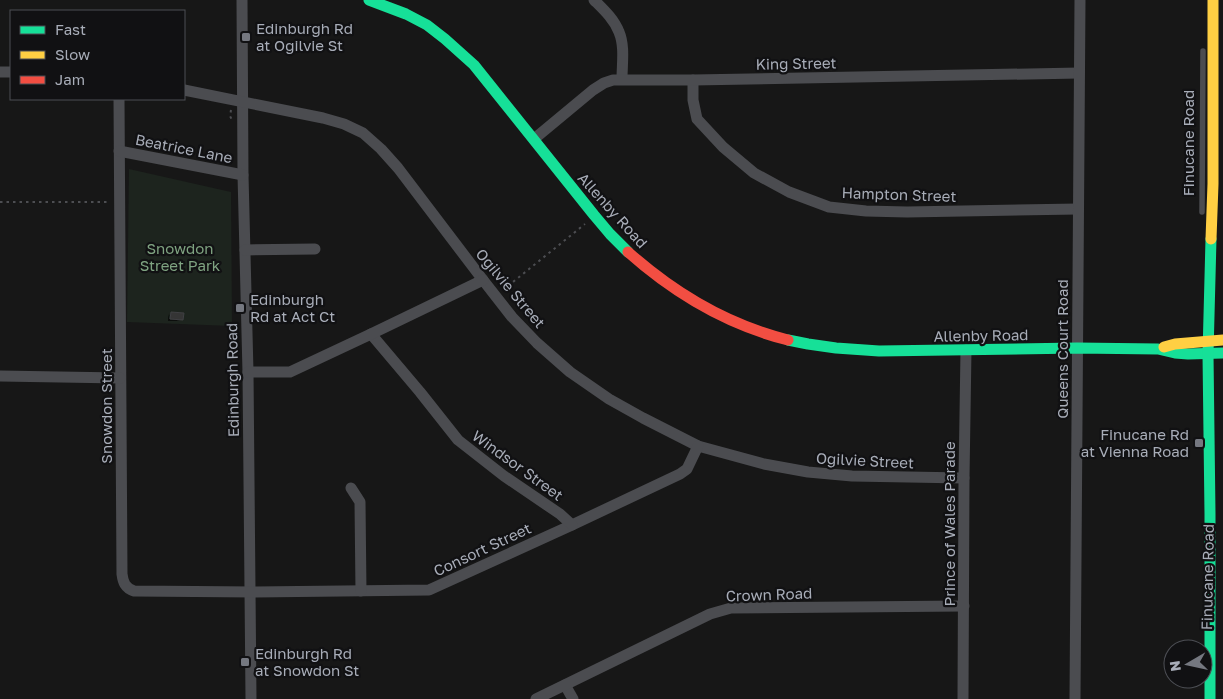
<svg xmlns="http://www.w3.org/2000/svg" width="1223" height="699" font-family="'Golos Text',sans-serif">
<defs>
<filter id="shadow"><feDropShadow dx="-4" dy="4" stdDeviation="1" flood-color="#0009"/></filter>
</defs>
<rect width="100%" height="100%" fill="#171717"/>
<polygon fill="#1d241e" points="129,169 231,192 232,326 127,322"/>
<polygon fill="#353536" stroke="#3f4043" filter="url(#shadow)" points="171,312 184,313 183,320 170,319"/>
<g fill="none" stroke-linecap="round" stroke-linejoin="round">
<g stroke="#4d4e52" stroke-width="2" stroke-dasharray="2.5 4" stroke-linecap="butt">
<polyline points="231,110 230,116 232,120"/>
<polyline points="0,202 110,202"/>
<polyline points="503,290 585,224"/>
</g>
<polyline stroke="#4b4c50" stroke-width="5.5" points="1202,212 1203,51"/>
<g stroke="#4b4c50" stroke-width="11">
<polyline points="242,0 243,175 248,372 251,699"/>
<path d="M594 0C603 9 614 19 619 32 625 46 622 64 622 79"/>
<polyline points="0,72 11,72"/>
<polyline points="693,80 693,100 697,119 723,147 754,173 789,192 829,207 866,211 907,212 1078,209"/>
<polyline points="184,90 323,118 344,124 363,133 381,149 398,168 483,280 512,317 537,343 570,372 609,399 643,418 698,446 764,464 808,472 852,476 964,478"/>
<path d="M119 99 122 574C123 582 125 588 134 591L255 592 429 590 572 525 680 474 687 469 698 446"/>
<polyline points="534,139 593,90 604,83 613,80 693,80 1079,73"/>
<polyline points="119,151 243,175"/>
<polyline points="245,250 315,249"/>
<polyline points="371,334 420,392 458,440 504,476 560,514 572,525"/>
<polyline points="248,372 290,372 371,334 483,280"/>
<polyline points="0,376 120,378"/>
<polyline points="351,488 360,502 361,591"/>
<polyline points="565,685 573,699"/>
<polyline points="536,699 710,614 731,608 964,606"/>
<polyline points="963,699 964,478 966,350"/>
<polyline points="1075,699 1080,0"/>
</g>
<g stroke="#16e098" stroke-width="11">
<polyline points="369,0 406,14 427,25 445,39 474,65 594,215 610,234 628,252"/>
<polyline points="788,340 808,344 836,348 879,351 1077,348 1158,349 1175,353 1188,354 1223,353"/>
<polyline points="1210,699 1210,514 1208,354 1211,239"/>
</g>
<g stroke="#ffcf43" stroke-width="11">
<polyline points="1211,239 1213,184 1213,0"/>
<polyline points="1164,347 1175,344 1223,340"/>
</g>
<path stroke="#f24e42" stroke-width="11" d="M628 252C674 293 728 325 788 340"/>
</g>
<g fill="#757880" stroke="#111113" stroke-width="2">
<rect x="241" y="32" width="10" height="10" rx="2.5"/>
<rect x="235" y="303" width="10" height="10" rx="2.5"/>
<rect x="1194" y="438" width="10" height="10" rx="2.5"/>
<rect x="240" y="657" width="10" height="10" rx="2.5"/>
</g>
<g text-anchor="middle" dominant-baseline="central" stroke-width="4.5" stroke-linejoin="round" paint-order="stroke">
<g font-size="15" fill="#a8adb8" stroke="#111113" text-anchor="start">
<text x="256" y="28">Edinburgh Rd<tspan x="256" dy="17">at Ogilvie St</tspan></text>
<text x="250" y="299">Edinburgh<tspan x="250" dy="17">Rd at Act Ct</tspan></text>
<text x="1189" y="434" text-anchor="end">Finucane Rd<tspan x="1189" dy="17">at Vienna Road</tspan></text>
<text x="255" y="653">Edinburgh Rd<tspan x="255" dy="17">at Snowdon St</tspan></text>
</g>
<g font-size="15" fill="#a8adb8" stroke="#111113">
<text transform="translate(796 63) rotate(-1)">King Street</text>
<text transform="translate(1188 143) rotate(-90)">Finucane Road</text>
<text transform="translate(184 148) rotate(11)">Beatrice Lane</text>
<text transform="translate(899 194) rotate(2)">Hampton Street</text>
<text transform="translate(613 210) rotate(48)">Allenby Road</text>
<text transform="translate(511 288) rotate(50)">Ogilvie Street</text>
<text transform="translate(981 335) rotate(-1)">Allenby Road</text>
<text transform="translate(1062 349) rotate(-90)">Queens Court Road</text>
<text transform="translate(232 380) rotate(-91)">Edinburgh Road</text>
<text transform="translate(106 406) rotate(-90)">Snowdon Street</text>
<text transform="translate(865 460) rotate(3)">Ogilvie Street</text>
<text transform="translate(518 465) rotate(36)">Windsor Street</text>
<text transform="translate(949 524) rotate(-90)">Prince of Wales Parade</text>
<text transform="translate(482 549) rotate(-25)">Consort Street</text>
<text transform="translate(1207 577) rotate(-89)">Finucane Road</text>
<text transform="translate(769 594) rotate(-2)">Crown Road</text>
</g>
<g font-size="15" fill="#7fa381" stroke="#111113">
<text x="180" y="248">Snowdon<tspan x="180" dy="17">Street Park</tspan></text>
</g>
</g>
<rect x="10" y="10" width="175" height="90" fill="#111113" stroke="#4d4f55"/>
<rect x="20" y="26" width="25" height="8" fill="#16e098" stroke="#4d4f55"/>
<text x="55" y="35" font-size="15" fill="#a8adb8">Fast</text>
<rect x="20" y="51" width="25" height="8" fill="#ffcf43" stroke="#4d4f55"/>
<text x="55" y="60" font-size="15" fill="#a8adb8">Slow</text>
<rect x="20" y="76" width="25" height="8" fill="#f24e42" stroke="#4d4f55"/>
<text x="55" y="85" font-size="15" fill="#a8adb8">Jam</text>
<g transform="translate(1188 664) rotate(261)"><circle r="24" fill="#111113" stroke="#4d4f55"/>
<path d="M0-4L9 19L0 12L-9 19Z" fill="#757880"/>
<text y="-8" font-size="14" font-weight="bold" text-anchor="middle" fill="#a8adb8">N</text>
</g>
</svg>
